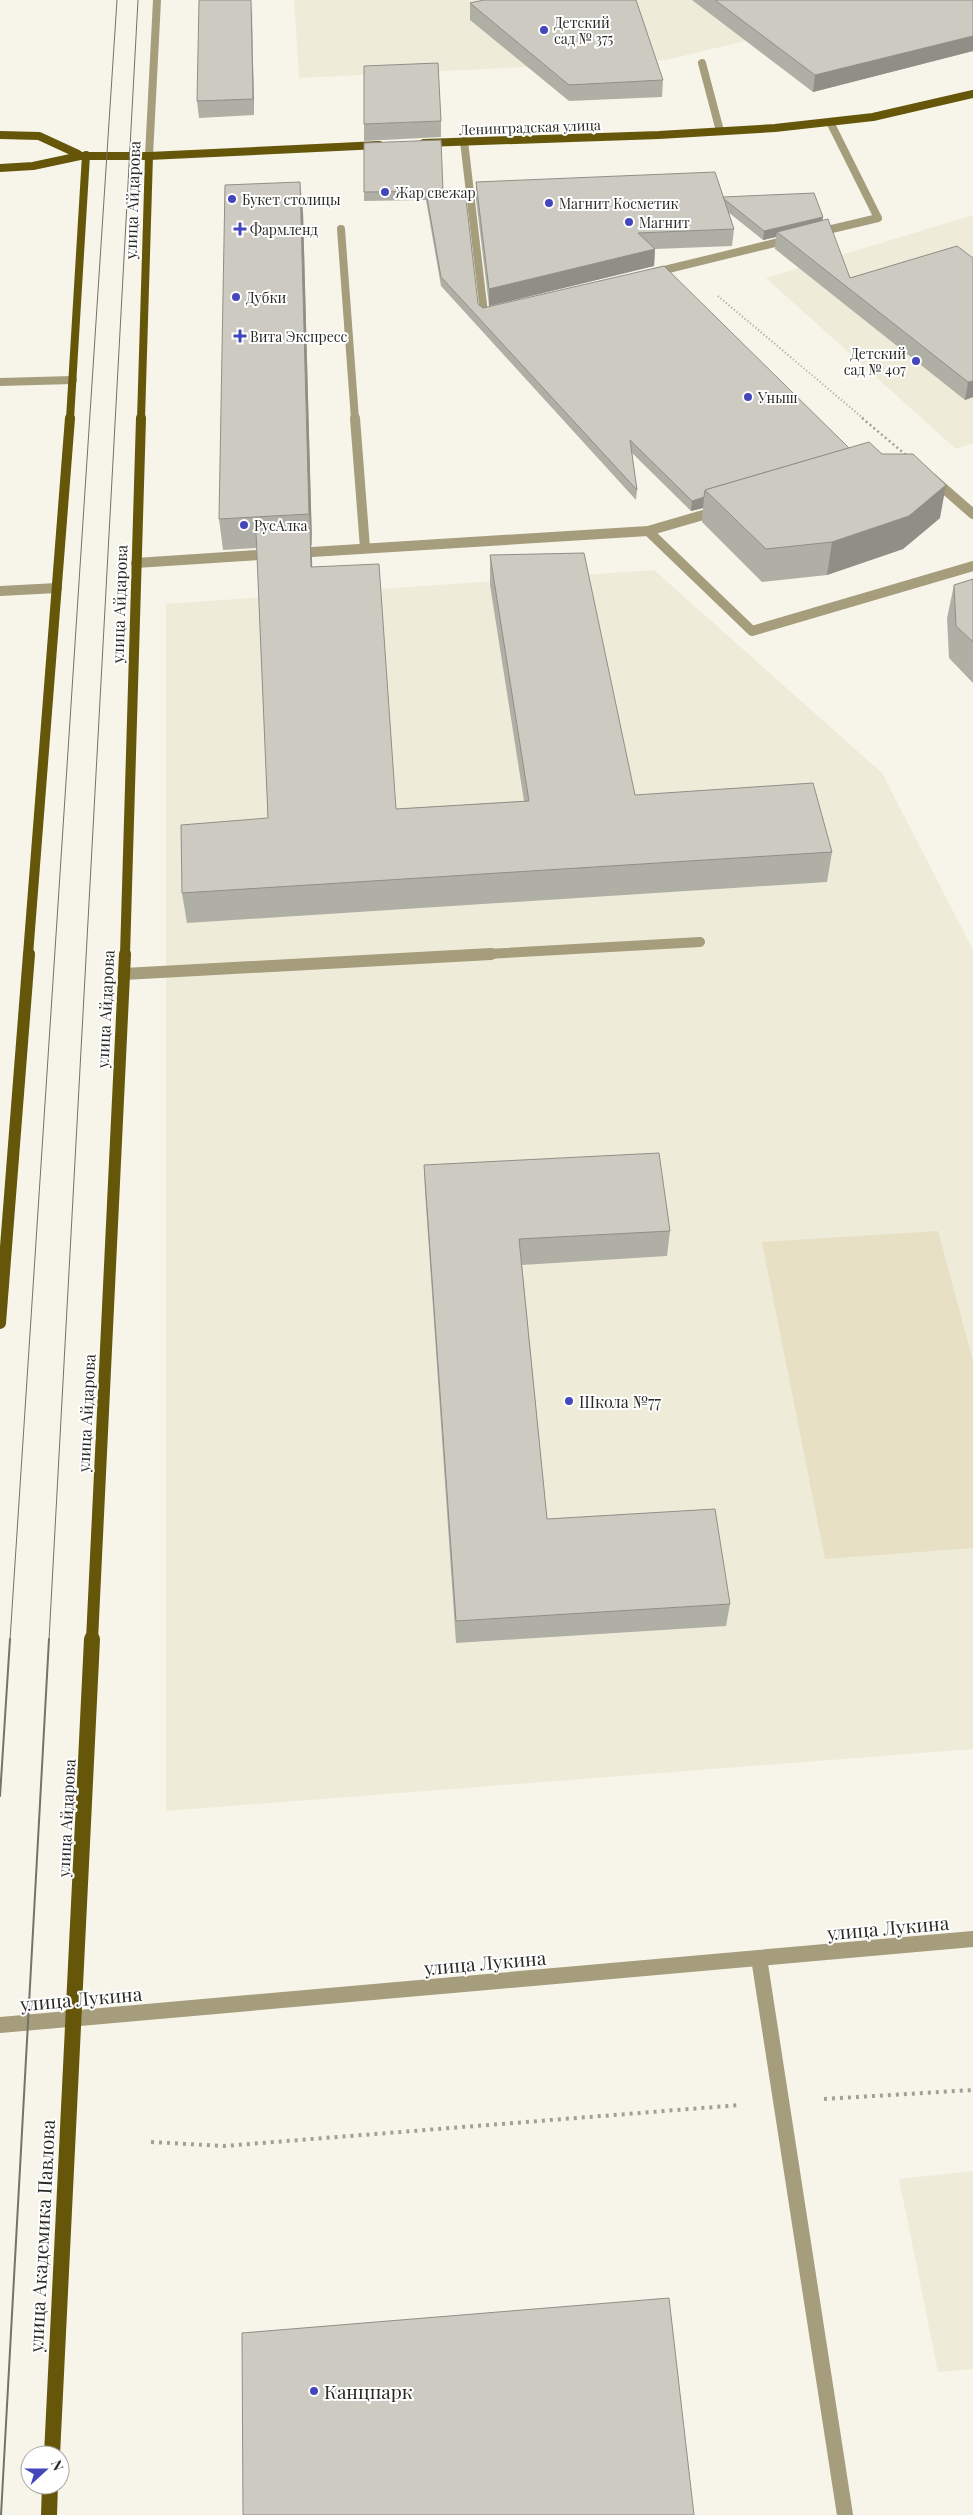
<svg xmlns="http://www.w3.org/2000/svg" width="973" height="2515" font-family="'Playfair Display',serif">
<rect width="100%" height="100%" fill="#f7f4ea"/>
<g fill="#efebd9">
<polygon points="294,0 917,0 666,60 299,78"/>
<polygon points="973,215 973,443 956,449 766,278"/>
<polygon points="654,570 882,773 973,950 973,1749 166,1811 166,604"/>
<polygon points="973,2171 973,2369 938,2372 899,2179"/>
</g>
<polygon fill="#e7e0c5" points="938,1231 973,1361 973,1548 825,1559 762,1242"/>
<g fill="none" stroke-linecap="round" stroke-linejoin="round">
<polyline stroke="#a19f98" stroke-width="2" stroke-dasharray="1 2.5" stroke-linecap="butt" points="718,296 864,419"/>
<polyline stroke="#a19f98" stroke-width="2.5" stroke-dasharray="2 3" stroke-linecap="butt" points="862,418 906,455"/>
<g stroke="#a19f98" stroke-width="4" stroke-dasharray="3 5" stroke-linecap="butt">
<polyline points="824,2099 973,2090"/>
<polyline points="151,2142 224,2146 740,2105"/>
</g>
<g stroke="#a59d7c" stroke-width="8">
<polyline points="702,63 720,131"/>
<polyline points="464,141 484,313 494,311"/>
<polyline points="341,229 355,419"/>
<polyline points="815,233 878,218 830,122"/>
<polyline points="652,273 791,239"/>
<polyline points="0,382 73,380"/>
</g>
<g stroke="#a59d7c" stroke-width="10">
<polyline points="355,418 365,548"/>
<polyline points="933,479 973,514"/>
<polyline points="648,531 752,631 973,566"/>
<polyline points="296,553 648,531 717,511"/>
<polyline points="136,563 273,554"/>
<polyline points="0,591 57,588"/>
<polyline points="468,955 700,942"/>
</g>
<polyline stroke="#a59d7c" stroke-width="12" points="124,974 491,954"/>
<polyline stroke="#a59d7c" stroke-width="16" points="759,1958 845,2515"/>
<polyline stroke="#a59d7c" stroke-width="16" points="0,2025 973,1939"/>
<polyline stroke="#a59d7c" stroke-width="8" points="149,156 157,0"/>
<g stroke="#65560a" stroke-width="8">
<polyline points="0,135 39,136 78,154"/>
<polyline points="424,143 659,135 775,128 873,117 973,94"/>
<polyline points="0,168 33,166 80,156 149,156 379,145"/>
<polyline points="70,419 86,155"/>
<polyline points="141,419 149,156"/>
</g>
<g stroke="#65560a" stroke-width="10">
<polyline points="28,955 70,418"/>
<polyline points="125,955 141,418"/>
</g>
<g stroke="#65560a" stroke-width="12">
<polyline points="0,1323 29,954"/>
<polyline points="92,1640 125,954"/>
</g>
<g stroke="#65560a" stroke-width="16">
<polyline points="52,2455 92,1639"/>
<polyline points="49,2515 50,2485"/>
</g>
<g stroke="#73726c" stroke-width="1">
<polyline points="10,1640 117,0"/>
<polyline points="49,1640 138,0"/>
</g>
<g stroke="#73726c" stroke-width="2">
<polyline points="0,1796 10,1639"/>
<polyline points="1,2515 49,1639"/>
</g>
</g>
<g fill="#b0afa6">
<polygon points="692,0 973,0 973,51 813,92"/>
<polygon points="470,3 663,80 662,97 569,101 470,20"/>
<polygon points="252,11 254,115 199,118 197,101"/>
<polygon points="441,121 441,137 364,141 364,124"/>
<polygon points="476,182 723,197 822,221 850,278 957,246 973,397 965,400 775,249 776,237 763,240 728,212 734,229 732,246 655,249 654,266 489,306 476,199"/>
<polygon points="443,191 478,304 483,308 849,448 940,518 903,549 827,575 762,582 702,522 703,508 691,511 632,453 637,490 636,500 441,286 426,200 364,201 364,192"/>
<polygon points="303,212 312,545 311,545 312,567 396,809 524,801 490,585 490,555 635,795 832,852 827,882 187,923 182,893 268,818 257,548 223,550 219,519"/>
<polygon points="973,579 973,683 949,658 947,618 954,585"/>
<polygon points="424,1165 670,1231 667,1256 522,1265 547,1519 730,1604 726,1626 456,1643 425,1191"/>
</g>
<g fill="#908e87">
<polygon points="252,0 252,11 254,115 253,99"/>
<polygon points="973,36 973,51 813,92 815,75"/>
<polygon points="300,182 303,212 312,545 309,514"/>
<polygon points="823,217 822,226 777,232 776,237 763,240 764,231"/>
<polygon points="655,249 654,266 489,306 489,289"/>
<polygon points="973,381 973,397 965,400 968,382"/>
<polygon points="946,485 940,518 903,549 827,575 832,542"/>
<polygon points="704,497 703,508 691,511 692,501"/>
<polygon points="310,528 312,559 313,598 311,567"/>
</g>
<g fill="#cdcbc1" stroke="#908e87">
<polygon points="199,0 251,0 253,99 197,101"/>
<polygon points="484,0 636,0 663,80 569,85 470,3"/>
<polygon points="715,0 973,0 973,36 815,75"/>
<polygon points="438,63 441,121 364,124 364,66"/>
<polygon points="441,140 443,191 364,192 364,143"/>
<polygon points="715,172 734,229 638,233 655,249 489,289 476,182"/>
<polygon points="300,182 309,514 219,519 225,185"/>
<polygon points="465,190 478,304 483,308 664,266 849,448 705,490 704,497 692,501 630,440 637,490 441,277 426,192"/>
<polygon points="814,193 823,217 764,231 724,199 723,197"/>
<polygon points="828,219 850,278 957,246 973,258 973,381 968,382 777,232"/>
<polygon points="869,442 882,454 913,454 946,485 909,516 832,542 766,549 705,490"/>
<polygon points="310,528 311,567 379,564 396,809 529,801 490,555 584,553 635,795 813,783 832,852 182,893 181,825 268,818 256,532"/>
<polygon points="973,579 973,642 956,626 954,585"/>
<polygon points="659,1153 670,1231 519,1239 547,1519 715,1509 730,1604 456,1621 424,1165"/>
<polygon points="669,2298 694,2515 243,2515 242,2333"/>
</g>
<g fill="#4446bc" stroke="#fff" stroke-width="2">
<circle cx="544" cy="30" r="5"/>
<circle cx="385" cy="192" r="5"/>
<circle cx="232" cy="199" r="5"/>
<circle cx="549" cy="203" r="5"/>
<circle cx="629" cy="222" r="5"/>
<path d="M237.5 221.5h5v5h5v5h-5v5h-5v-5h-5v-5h5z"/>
<circle cx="236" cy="297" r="5"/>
<path d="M237.5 328.5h5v5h5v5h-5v5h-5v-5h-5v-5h5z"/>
<circle cx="916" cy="361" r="5"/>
<circle cx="748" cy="397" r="5"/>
<circle cx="244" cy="525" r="5"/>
<circle cx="569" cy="1401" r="5"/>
<circle cx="314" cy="2391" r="5"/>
</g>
<g text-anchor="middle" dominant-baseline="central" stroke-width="4" stroke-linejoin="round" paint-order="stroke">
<g font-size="14" fill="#292925" stroke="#fff" text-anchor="start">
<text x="554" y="22">Детский<tspan x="554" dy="16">сад № 375</tspan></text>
<text x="395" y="192">Жар свежар</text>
<text x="242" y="199">Букет столицы</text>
<text x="559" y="203">Магнит Косметик</text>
<text x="639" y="222">Магнит</text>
<text x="250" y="229">Фармленд</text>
<text x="246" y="297">Дубки</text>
<text x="250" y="336">Вита Экспресс</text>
<text x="906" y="353" text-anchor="end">Детский<tspan x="906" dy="16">сад № 407</tspan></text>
<text x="758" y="397">Уныш</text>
<text x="254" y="525">РусАлка</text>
</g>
<g font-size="14" fill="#292925" stroke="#fff">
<text transform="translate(530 127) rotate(-2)">Ленинградская улица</text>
</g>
<g font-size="16" fill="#292925" stroke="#fff">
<text transform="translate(132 200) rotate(-88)">улица Айдарова</text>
<text transform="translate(119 604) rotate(-88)">улица Айдарова</text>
<text transform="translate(105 1009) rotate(-87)">улица Айдарова</text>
<text transform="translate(86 1413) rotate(-87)">улица Айдарова</text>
<text transform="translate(66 1818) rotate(-87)">улица Айдарова</text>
</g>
<g font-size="16" fill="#292925" stroke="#fff" text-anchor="start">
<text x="579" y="1401">Школа №77</text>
</g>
<g font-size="19" fill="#292925" stroke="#fff">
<text transform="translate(888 1927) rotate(-5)">улица Лукина</text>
<text transform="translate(485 1962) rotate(-5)">улица Лукина</text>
<text transform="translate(81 1998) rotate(-5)">улица Лукина</text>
<text transform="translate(41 2236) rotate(-87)">улица Академика Павлова</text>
</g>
<g font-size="19" fill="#292925" stroke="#fff" text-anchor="start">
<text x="324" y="2391">Канцпарк</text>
</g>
</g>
<g transform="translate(45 2470) rotate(69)"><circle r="24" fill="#ffffff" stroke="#a9a9a8"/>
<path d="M0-4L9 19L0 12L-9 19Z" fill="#4446bc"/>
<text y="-8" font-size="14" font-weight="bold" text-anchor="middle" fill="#292925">N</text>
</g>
</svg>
